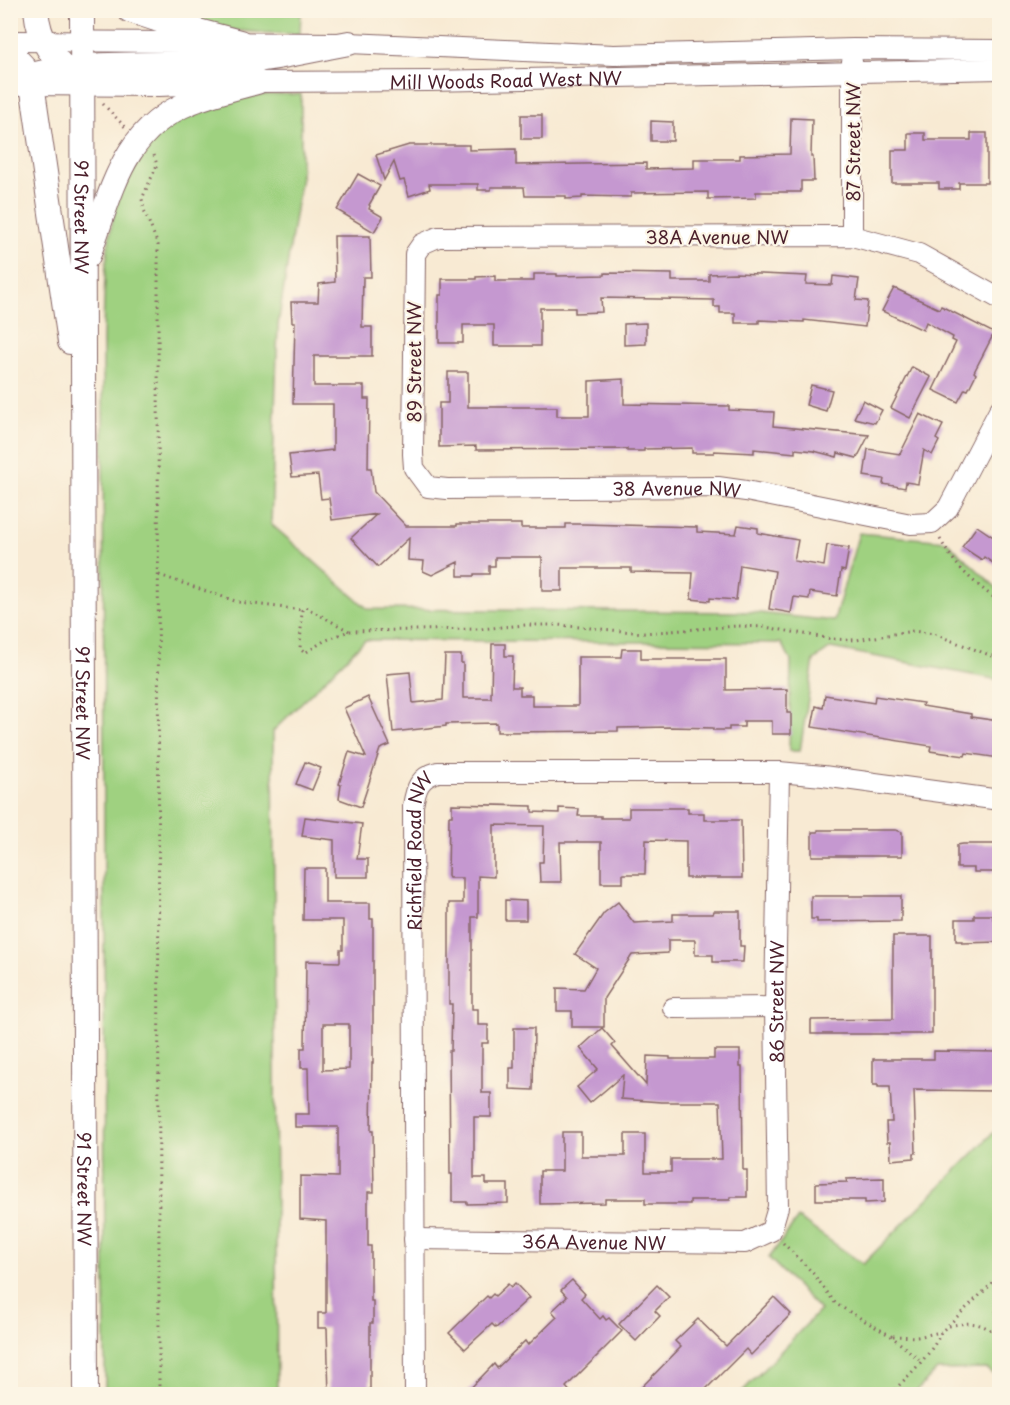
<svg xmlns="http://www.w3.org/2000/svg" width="1010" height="1405" font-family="'Playpen Sans',sans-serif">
<rect width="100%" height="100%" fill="#fcf5e5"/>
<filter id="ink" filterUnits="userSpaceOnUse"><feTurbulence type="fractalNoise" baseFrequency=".0167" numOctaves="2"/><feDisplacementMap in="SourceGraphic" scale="12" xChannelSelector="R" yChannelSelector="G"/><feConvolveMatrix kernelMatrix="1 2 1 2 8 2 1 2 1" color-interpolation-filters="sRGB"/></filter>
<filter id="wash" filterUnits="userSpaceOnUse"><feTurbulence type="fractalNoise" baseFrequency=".008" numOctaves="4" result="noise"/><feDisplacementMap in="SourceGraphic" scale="24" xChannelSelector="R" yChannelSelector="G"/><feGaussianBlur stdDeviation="1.35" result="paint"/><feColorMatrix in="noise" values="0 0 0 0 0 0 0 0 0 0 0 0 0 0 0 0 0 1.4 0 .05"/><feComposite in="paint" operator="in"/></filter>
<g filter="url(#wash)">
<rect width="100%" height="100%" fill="#f8ead3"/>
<g fill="#9fd180" stroke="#747856" stroke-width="1.5">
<path d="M169 11H301L300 34C254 33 211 32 169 11Z"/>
<path d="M301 94V177L278 325 271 524 368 609 750 612 834 621 859 533 946 541 999 590V680L831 648 814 660 800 751H789L791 661 781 643 365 640 273 731 277 1394H105L103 340C105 256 103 159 189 114 198 109 210 107 220 104 228 102 237 98 246 97 264 93 283 95 301 94Z"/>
<polygon points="999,1127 999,1378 987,1369 937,1370 914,1394 740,1394 820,1310 769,1258 798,1218 863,1264"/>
</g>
<g id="blocks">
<g fill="#c598d0" fill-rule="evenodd">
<rect x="521" y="115" width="21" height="24"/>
<polygon points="791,118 812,119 811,157 813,157 814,181 801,181 801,192 756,192 756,198 708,199 708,192 631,193 631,197 582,196 582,198 566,199 566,196 525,196 524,187 491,187 491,190 478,190 478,184 429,184 430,189 409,196 404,180 400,181 394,162 384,180 376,155 409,145 469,145 469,150 516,149 516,165 646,163 646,169 694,168 694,159 740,159 740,155 790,154"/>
<polygon points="651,121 673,122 673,141 651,141"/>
<polygon points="908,133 925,133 925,140 971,140 971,133 987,133 987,183 959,183 959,189 939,189 939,183 892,183 892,150 908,150"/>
<polygon points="358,174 380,186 369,205 370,206 369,209 383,217 374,232 337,210"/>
<polygon points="334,236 370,236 371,277 363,277 362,327 372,327 372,356 314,356 314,386 364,386 364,399 369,399 368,468 371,468 374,492 406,526 457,526 457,524 521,524 521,528 566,528 566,524 583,524 697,527 697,532 736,534 738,525 758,528 758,533 798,540 794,561 824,566 827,545 849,548 845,571 841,570 837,596 810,592 809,599 794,597 791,613 769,609 775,571 740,565 736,600 710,598 710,601 691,599 693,573 631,572 631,568 562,568 562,591 542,591 542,557 495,557 495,566 489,566 489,574 474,574 474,576 458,576 458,562 432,575 423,571 424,561 408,560 409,538 378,567 351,538 377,514 332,520 329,498 321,499 318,475 292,477 289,455 333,450 333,404 293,404 295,322 292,322 291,302 318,302 319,284 335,282"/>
<polygon points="605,273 672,274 672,281 709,281 709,274 735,273 807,276 806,284 832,285 833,276 859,279 856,300 868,301 865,327 804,320 804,322 759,320 759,323 735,323 735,313 720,313 720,307 714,307 714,300 601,298 602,312 575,313 575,308 540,308 540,346 494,346 494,325 463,325 463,343 439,343 439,295 442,295 442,279 476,279 476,277 495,276 495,281 534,281 534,274 557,274 557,276 605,275"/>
<polygon points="894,288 939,309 941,306 994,333 974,372 976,374 968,390 965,389 958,402 933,390 956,342 952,340 953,337 926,322 923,330 882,311"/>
<polygon points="646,323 646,344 624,345 624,324"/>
<polygon points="912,367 931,377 910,418 891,408"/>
<polygon points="448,372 468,372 468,407 557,407 557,416 589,416 589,381 624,379 624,404 729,406 729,410 774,412 773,426 869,435 857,458 838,453 837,457 814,451 795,449 795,453 754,449 754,453 714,451 714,453 692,453 692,448 644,449 644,451 627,451 627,449 476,450 476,446 439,447 439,403 448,403"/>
<polygon points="811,385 832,390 826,411 806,405"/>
<polygon points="863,400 882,410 875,423 854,418"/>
<polygon points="920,414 943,425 936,439 939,441 932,455 924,450 918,484 906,482 905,488 883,484 884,479 864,476 868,449 900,454"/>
<polygon points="977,526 999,541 999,567 984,557 982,560 962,547"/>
<polygon points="492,644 505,644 505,656 513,656 512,687 520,687 520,695 532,695 532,706 578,706 578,657 621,657 622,649 641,649 641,659 726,659 726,690 787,689 787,713 791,713 791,734 772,734 772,721 744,721 744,727 729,727 729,730 713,730 713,728 670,727 618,728 618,731 497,732 497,723 446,724 446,726 393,732 387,674 410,672 413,703 443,700 445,655 461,655 461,663 463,663 463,698 491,698"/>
<polygon points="825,695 874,703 875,696 923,703 922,706 971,714 971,717 999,721 999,758 966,753 965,756 930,751 931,746 812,727 816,706 823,708"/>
<polygon points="368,697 390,745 380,749 361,807 339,799 341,785 339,784 349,752 366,757 344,708"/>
<polygon points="305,762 321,768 312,790 296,784"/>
<polygon points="452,804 532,806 532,812 559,813 559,808 579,809 578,816 601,816 601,818 629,818 629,808 688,808 688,813 704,813 704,820 741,820 742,878 686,878 686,841 646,840 645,874 623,874 623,883 601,883 601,842 560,842 561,882 540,882 539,862 543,862 544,826 494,825 494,877 478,876 478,917 472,917 472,1009 478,1009 478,1025 488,1025 488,1043 482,1043 482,1093 491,1093 491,1117 474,1117 474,1178 486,1178 486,1184 508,1184 508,1203 467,1204 467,1202 452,1202 452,1174 450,1174 449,1051 451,1051 452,1004 449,1004 449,903 463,903 463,878 449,878 448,876 449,816 452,816"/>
<polygon points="305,817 362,824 357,859 368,859 368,877 334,877 334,840 302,836"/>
<polygon points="818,830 896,830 902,832 902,856 812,856 812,832 818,832"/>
<polygon points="963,844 999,844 999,868 994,868 994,872 974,872 974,868 957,868 957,845"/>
<path d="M304 868H325V903H370V919H373V1063H372L371 1131H373L374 1192H368V1246H371V1301H373V1323H370V1395H329L327 1328H318V1313H326V1221L300 1219V1176L338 1177V1127H295V1114H309L308 1068H301V1048H305L306 961 340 962V950H343V920H303ZM323 1024H349V1069L323 1070Z"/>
<polygon points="811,896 901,896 901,921 817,922 817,919 811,919"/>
<polygon points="505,900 526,901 526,920 505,920"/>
<polygon points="618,902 634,923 673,921 673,914 713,914 714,911 740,911 740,946 744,946 743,962 713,962 713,955 695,955 695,940 668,940 668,953 632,955 604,998 604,1027 572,1027 572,1011 557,1011 557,988 584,989 596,968 575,954 604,913"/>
<polygon points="974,915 993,915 993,919 999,919 999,942 962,943 962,941 956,941 956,919 974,919"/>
<polygon points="893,936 932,936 932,1034 811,1034 811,1020 893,1019"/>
<polygon points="514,1028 534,1028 533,1090 510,1089 510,1068 514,1068"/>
<polygon points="602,1028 615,1043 612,1046 646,1085 647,1056 670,1057 670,1059 714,1059 714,1050 740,1050 740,1067 742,1067 743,1170 747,1170 747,1197 730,1197 730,1200 690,1200 690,1204 645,1204 645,1199 605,1199 605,1203 540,1204 540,1171 562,1171 562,1132 581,1132 581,1156 625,1156 625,1134 645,1134 645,1172 671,1172 671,1159 722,1159 720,1102 661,1102 621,1099 623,1075 590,1103 577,1087 598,1069 580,1048"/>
<polygon points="934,1051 999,1052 999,1091 914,1090 916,1153 914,1153 914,1158 891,1160 890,1142 887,1142 886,1122 892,1122 890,1087 878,1087 878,1085 873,1085 873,1059 934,1059"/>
<polygon points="884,1178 884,1202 865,1203 865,1200 816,1200 816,1183 847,1182 846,1179"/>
<polygon points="572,1280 585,1294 581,1298 600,1319 603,1316 606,1320 609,1318 622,1331 566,1387 573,1395 464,1395 494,1364 497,1368 525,1341 528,1345 557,1317 552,1311 567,1297 561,1290"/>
<polygon points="515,1283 529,1298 496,1328 492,1324 465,1349 449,1333 487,1296 489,1298 493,1294 495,1296 508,1284 511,1287"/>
<polygon points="657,1285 669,1297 655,1311 660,1316 636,1341 619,1324"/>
<polygon points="774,1297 791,1314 751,1355 746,1349 700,1395 634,1395 681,1347 675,1341 698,1319 726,1346"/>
</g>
</g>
</g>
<g filter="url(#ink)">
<use href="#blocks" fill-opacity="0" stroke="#876666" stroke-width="1.5"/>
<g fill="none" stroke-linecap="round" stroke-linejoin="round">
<g stroke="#876666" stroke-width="22">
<g id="minor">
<polyline points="10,41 349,43 614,55 853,49 1000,50"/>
<path id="s1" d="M18 85 159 86 257 82 428 81 1000 69"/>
<polyline points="852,236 852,61"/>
<path id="s2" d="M1000 299 919 254 852 236 438 237 422 244 415 254 413 454 414 468 428 487 447 489 718 487 746 491 911 524 932 523 948 508 1000 409"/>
<polyline points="673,1008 775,1007"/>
<path id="s3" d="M414 1239 745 1243 771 1231 778 1207 775 1007 779 772"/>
<path id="s4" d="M415 1394 413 806C416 788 419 777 438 772H779L823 776 1000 800"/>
</g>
</g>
<g stroke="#876666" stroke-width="26">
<g id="major">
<path d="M36 10C39 42 52 56 73 77"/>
<path id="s5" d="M82 10 86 1394"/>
<polyline points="129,10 168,23 240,42"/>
<polyline points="10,52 23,66 32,84 70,342"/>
<path d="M10 81C88 55 170 69 250 61 283 57 317 49 349 43"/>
<path d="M88 256C112 193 121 130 191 102 212 93 235 88 257 82"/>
</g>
</g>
<g stroke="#876666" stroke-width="3" stroke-dasharray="1.5 4.5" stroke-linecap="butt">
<polyline points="103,104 126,128"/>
<polyline points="154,155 157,165 142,199 144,210 158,245 159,1394"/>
<path d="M940 539C955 567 974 583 1000 602"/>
<polyline points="159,575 238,602 302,610"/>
<polyline points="349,631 305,607 302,610 300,649 305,653 324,641 349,631 479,629 526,625 558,625 644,633 737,626 765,627 832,639 856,640 913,631 934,634 1000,659"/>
<polyline points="783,1243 812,1272 836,1304 891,1336 921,1361"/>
<polyline points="1000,1287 996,1310 1000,1329"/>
<path d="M949 1326C972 1321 980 1322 1000 1336"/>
<polyline points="893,1336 917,1337 941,1332"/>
<path d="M891 1394C908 1375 931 1356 941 1332L1000 1276"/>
</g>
<use href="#minor" stroke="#fff" stroke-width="20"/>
<use href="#major" stroke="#fff" stroke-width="24"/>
</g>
</g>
<g text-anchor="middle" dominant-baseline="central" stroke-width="4.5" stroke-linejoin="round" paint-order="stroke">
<g font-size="18" fill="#4a1f2b" stroke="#fcf5e5">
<text stroke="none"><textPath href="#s1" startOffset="488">Mill Woods Road West NW</textPath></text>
<text transform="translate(852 142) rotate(-90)">87 Street NW</text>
<text stroke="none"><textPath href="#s5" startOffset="207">91 Street NW</textPath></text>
<text x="717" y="236">38A Avenue NW</text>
<text transform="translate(413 362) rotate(-90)">89 Street NW</text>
<text stroke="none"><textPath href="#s2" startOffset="1092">38 Avenue NW</textPath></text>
<text stroke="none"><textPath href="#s5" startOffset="693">91 Street NW</textPath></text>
<text stroke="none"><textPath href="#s4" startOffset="544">Richfield Road NW</textPath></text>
<text stroke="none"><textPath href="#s3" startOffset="590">86 Street NW</textPath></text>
<text stroke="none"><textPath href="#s5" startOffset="1179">91 Street NW</textPath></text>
<text stroke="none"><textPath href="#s3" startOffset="180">36A Avenue NW</textPath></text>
</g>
</g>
<rect width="1010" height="1405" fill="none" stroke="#fcf5e5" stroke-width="36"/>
</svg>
